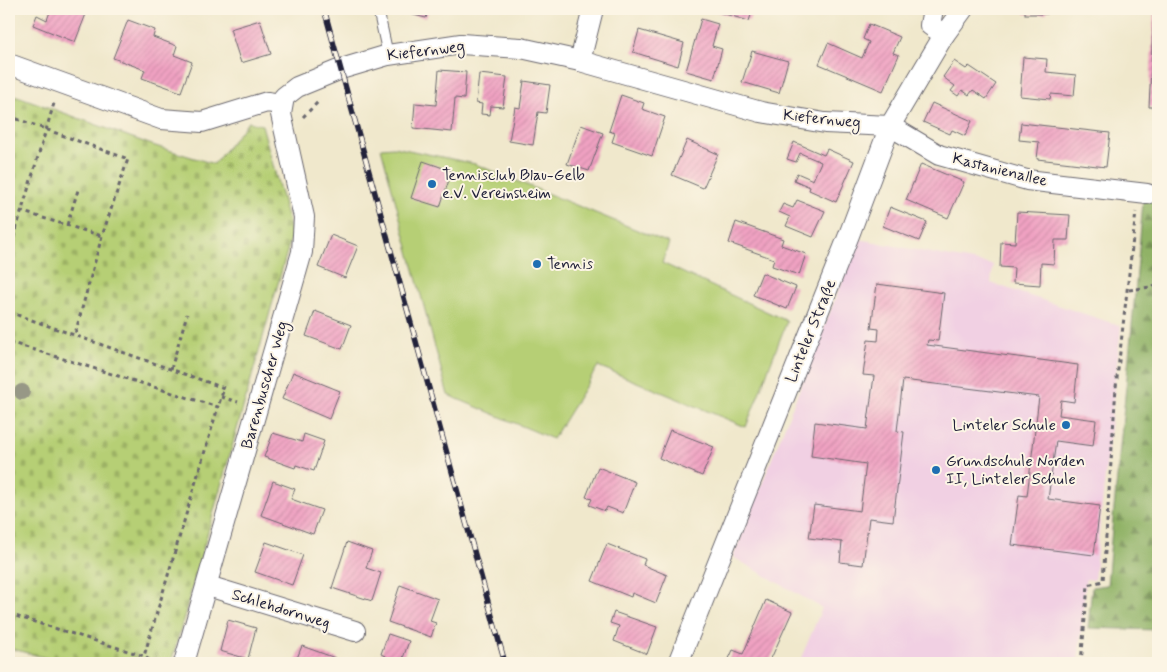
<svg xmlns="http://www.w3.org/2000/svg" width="1167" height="672" font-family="Mynerve,sans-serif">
<defs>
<pattern id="forest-firs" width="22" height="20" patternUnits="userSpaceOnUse" patternTransform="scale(1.25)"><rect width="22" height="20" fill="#90b266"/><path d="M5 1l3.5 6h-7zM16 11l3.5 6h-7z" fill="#759055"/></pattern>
<pattern id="cemetery-stones" width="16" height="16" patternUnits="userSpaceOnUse" patternTransform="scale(1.25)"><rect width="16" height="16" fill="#b6cf74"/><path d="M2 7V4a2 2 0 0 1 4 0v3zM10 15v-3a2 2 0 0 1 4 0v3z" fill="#9cb165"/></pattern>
<pattern id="building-hatch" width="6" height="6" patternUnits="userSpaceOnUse" patternTransform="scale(1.25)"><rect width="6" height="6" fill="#f0a2c2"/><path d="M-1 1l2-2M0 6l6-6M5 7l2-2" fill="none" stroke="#ce8ba8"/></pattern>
</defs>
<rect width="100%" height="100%" fill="#fcf5e5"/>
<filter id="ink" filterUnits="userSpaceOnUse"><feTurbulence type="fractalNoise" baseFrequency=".02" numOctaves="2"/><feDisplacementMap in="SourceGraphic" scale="10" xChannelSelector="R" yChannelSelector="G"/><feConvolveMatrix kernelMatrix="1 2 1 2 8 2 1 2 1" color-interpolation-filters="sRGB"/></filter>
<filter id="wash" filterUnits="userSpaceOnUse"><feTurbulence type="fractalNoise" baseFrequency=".0096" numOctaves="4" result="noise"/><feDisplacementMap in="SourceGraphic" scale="20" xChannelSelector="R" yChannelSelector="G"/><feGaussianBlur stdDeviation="1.12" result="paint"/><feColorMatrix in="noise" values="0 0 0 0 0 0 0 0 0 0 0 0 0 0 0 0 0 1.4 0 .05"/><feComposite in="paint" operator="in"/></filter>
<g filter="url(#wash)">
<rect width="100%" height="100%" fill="#f0e8cc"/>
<polygon fill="#f1d0e3" points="859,239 993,265 991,283 1121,326 1094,580 1086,579 1078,663 799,663 822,608 733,557"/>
<path fill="url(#forest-firs)" stroke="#596a50" d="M1143 201H1158V630L1088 628 1092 587 1107 585C1118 457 1133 329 1143 201Z"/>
<polygon fill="url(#cemetery-stones)" stroke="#6c7858" points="9,93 152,145 214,164 248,122 262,125 292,234 171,663 65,663 9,648"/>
<polygon fill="#b6cf74" stroke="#6c7858" points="394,147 475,164 669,243 662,263 787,321 746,427 598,366 553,439 448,395 381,148"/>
<g id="blocks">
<g fill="url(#building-hatch)">
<polygon points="51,9 88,9 75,42 33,25 37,15 47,20"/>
<polygon points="398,9 429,9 426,18 397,11"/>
<polygon points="708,9 753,9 749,21"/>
<rect x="1025" y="9" width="22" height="5"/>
<polygon points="1154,9 1158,9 1158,107 1149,107"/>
<polygon points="701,19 718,24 712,46 722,49 714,79 686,71"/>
<polygon points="128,20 155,30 153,37 177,46 174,55 192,62 181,92 142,78 145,70 113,58"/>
<polygon points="260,20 271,54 241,63 230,29"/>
<polygon points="869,24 900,37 893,53 899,55 883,91 819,64 828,43 862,58 869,42 863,39"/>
<polygon points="639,30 684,43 678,66 633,52"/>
<polygon points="752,51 788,61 779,93 742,82"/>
<polygon points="1023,57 1047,59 1046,72 1076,75 1074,96 1051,94 1050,99 1020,96"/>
<polygon points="954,61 966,69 969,66 996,84 986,99 973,90 969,95 962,90 958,96 951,91 955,86 943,77"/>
<polygon points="439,70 466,72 464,99 455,98 452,132 413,128 415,103 436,105"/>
<polygon points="479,74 507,77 503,107 491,106 490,115 481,114 482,104 476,103"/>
<polygon points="524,81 550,85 546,113 538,112 533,145 509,141 515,107 520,108"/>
<polygon points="621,95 644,103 642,109 665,117 652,156 612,142 615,133 609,131"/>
<polygon points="932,103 972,121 965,136 952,130 950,134 923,122"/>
<polygon points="1021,123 1110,133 1106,167 1037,159 1039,142 1019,140"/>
<polygon points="581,125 603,133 589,171 567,164"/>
<polygon points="687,140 718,154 703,188 672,175"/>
<polygon points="794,142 824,155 827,149 854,161 836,202 809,190 810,187 794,180 797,173 813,180 821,162 800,153 796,162 787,159"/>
<polygon points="423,161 452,171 440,207 411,198"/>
<polygon points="921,164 964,182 948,218 906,200"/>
<polygon points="797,200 825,211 813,237 786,226 790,217 779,212 783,204 793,208"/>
<polygon points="890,207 927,222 919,241 883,226"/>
<polygon points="1017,212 1070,215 1068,240 1055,240 1054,264 1041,263 1040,285 1013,283 1014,268 1000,267 1001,242 1015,243"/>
<polygon points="736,222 783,239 781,245 806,254 799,275 772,266 774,259 729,243"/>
<polygon points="331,235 358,246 345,278 318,267"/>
<polygon points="762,273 796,287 787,309 753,295"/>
<polygon points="877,284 944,293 938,341 928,340 927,345 1078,365 1074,402 1061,400 1059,415 1096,420 1093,446 1056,441 1048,499 1100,506 1094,555 1012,545 1019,495 1027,496 1039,397 903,380 897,431 904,432 893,521 869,518 863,565 840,562 842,542 809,538 814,505 860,511 866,464 811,456 815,422 867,429 874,376 863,375 868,340 878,341 879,329 871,328"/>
<polygon points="315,311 351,325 342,349 306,336"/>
<polygon points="293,372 340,391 329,419 282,399"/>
<polygon points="670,430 714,447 702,476 659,458"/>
<polygon points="273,433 302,442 304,434 324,441 314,471 296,465 295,468 264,457"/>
<polygon points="598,467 635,482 623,513 607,507 605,511 589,505 592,499 586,497"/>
<polygon points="273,481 295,489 291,499 322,510 313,534 261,515"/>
<polygon points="266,542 303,555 292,585 255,572"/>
<polygon points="347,542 372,551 366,568 381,573 372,601 332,588"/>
<polygon points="607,544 645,559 643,565 667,575 656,603 632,593 631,597 592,581"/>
<polygon points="400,585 438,599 430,621 436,623 431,637 388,622"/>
<polygon points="766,600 792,612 769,663 727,663 733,650 743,654"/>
<polygon points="614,612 657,627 647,654 614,641 619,626 610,623"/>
<polygon points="228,620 256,628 248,659 220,651"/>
<polygon points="388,634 409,641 402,661 409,663 385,663 387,657 381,654"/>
<polygon points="302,646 338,659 336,663 295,663"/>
</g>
</g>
</g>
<g filter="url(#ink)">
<use href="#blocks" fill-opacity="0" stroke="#6a676e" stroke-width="1"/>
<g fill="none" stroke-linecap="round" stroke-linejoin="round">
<g stroke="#6a676e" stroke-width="12">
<polyline id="lane" points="378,9 388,55"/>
</g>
<g stroke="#6a676e" stroke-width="22">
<g id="street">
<polyline points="933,9 930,25 944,35"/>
<polyline points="580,61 593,9"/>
<polyline points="9,64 161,119 202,122 267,102 281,104"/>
<polyline points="208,586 355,631"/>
<polyline points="184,663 302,252 304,217 281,114 284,97 297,87 341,69 388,55 461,44 521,48 580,61 761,112 825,123 890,126 939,155 1027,180 1147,194"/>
<polyline points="678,663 849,235 890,126 944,35 963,9"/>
</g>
</g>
<g stroke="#6a676e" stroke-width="3" stroke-dasharray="4 4" stroke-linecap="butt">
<polyline points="9,116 128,159 102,236 75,334"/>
<polyline points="303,117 318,102"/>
<polyline points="20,211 102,236"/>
<polyline points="67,225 79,187"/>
<polyline points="9,253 55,100"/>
<polyline points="1129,290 1158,286"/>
<polyline points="9,312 224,388 218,407"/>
<polyline points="9,342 218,407 144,656"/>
<polyline points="9,353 12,343"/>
<polyline points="171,369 187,314"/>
<polyline points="221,397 238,402"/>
<polyline points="9,614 144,656 153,663"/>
<polyline points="1081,663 1088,585 1103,581 1116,387 1136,212"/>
</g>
<use href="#lane" stroke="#fff" stroke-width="10"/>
<use href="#street" stroke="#fff" stroke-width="20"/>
<g stroke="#22223b" stroke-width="5.5">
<polyline id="rail" points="324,9 505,663"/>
</g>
<use href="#rail" stroke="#fcf5e5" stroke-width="4" stroke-dasharray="11" stroke-linecap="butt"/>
</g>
<circle fill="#979886" cx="22" cy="392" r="8"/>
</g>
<g fill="#1f6fb2" stroke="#fcf5e5" stroke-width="2">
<circle cx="432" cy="184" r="5"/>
<circle cx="537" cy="264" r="5"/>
<circle cx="1066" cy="425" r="5"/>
<circle cx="936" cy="470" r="5"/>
</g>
<g text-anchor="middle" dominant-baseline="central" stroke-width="4" stroke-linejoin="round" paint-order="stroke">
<g font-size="16" fill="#22223b" stroke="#fcf5e5">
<text transform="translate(426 51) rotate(-7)">Kiefernweg</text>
<text transform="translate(822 119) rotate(6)">Kiefernweg</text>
<text transform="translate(1000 170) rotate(14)">Kastanienallee</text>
<text transform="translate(811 331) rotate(-68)">Linteler Straße</text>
<text transform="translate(265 385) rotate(-74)">Barenbuscher Weg</text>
<text transform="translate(281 609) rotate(17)">Schlehdornweg</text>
</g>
<g font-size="16" fill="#22223b" stroke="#fcf5e5" text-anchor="start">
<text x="442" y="175">Tennisclub Blau-Gelb<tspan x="442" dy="18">e.V. Vereinsheim</tspan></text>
<text x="547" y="264">Tennis</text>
<text x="1056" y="425" text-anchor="end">Linteler Schule</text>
<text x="946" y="461">Grundschule Norden<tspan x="946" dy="18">II, Linteler Schule</tspan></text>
</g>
</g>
<rect width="1167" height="672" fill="none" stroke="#fcf5e5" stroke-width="30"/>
</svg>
